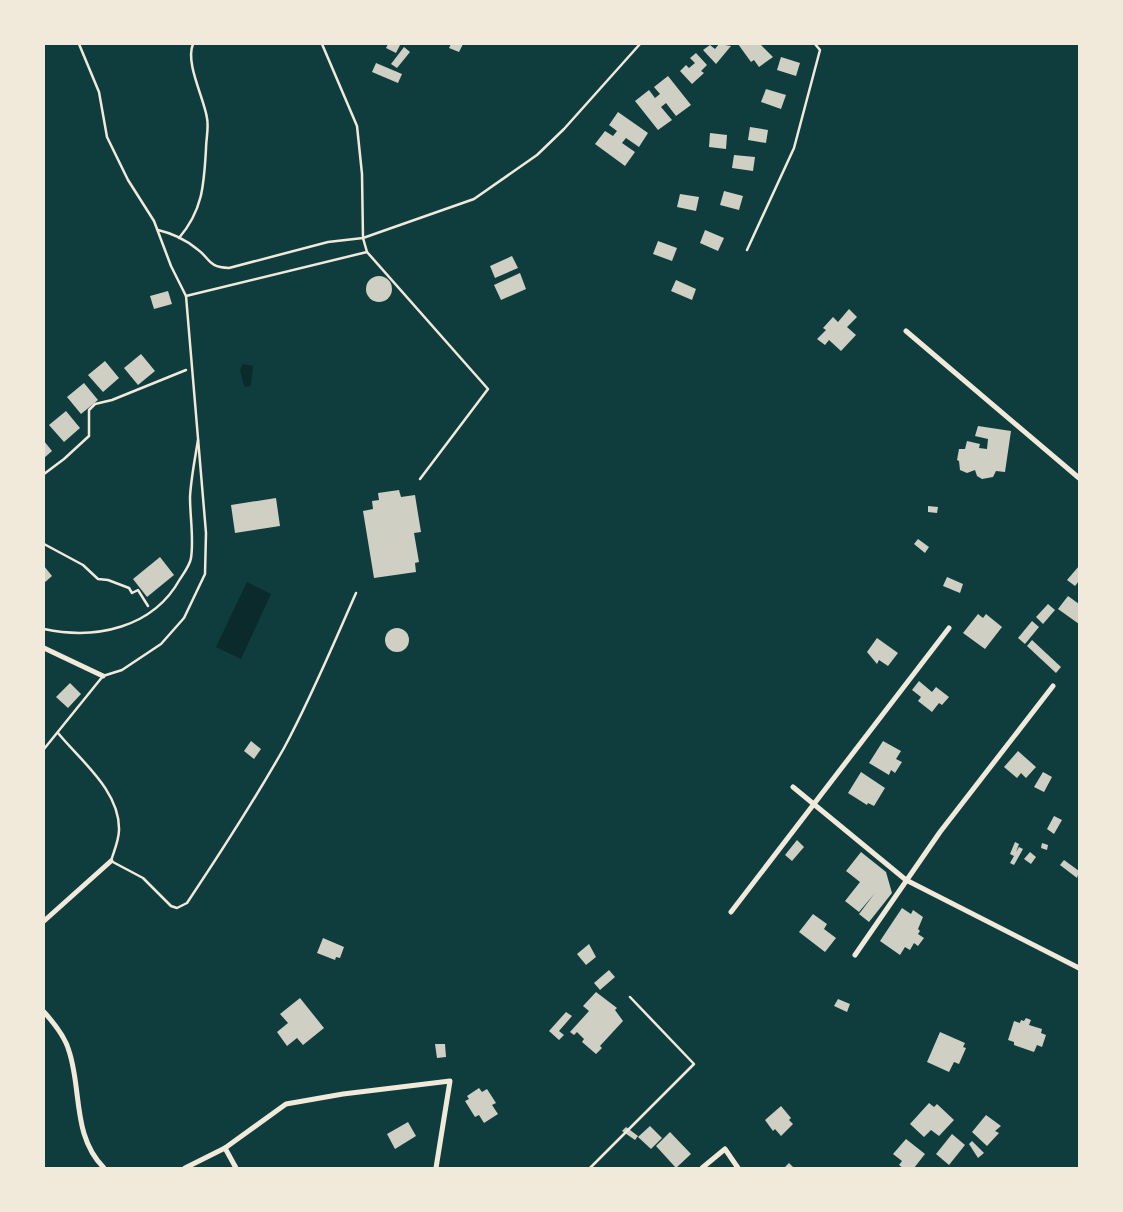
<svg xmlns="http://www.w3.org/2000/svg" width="1123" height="1212" font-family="'Nunito Sans',sans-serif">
<rect width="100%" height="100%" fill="#0f3d3e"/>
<g fill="#0a2a2b">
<polygon points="243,364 253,366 251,385 248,387 244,386 240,370"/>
<polygon points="247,582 271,594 241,659 216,647"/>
</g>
<g fill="#cfcfc3">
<polygon points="388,44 398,44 400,45 396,53 386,48"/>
<polygon points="451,44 463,44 459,52 449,48"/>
<polygon points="719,44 731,46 716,64 703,50 710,45 715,49"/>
<polygon points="738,44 760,44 773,57 759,67 754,60 751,62"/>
<polygon points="404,47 410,52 397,68 391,64"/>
<polygon points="696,53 707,65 701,71 704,73 692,84 680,71 686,65 689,68 695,63 690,58"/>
<polygon points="781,57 800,63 796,76 777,70"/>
<polygon points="376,63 402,74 398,83 372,72"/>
<polygon points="668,76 691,105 676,116 666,103 661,107 672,120 658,130 635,101 649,90 655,98 660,94 654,87"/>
<polygon points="766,89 786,95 781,109 761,102"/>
<polygon points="618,112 648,133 639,147 626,138 622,143 635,152 625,166 595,144 605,131 613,136 617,131 609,125"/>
<polygon points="750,127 768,130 766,143 748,140"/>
<polygon points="710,133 727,135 726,149 709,147"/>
<polygon points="734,155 755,157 753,171 732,168"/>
<polygon points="724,191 743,196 739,210 720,205"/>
<polygon points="680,194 699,197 696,211 677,207"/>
<polygon points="705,230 724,238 718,251 700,243"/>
<polygon points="658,241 677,248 672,261 653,254"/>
<polygon points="512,256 518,268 495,278 490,266"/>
<polygon points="520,273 526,289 501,300 494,285"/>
<circle cx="379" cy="289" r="13"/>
<polygon points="676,280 696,289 692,300 671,291"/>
<polygon points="168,291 172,304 154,309 150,296"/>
<polygon points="849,309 857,317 847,327 856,335 841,351 829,340 825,345 817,339 826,330 823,328 833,317 838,322"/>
<polygon points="141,354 155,371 138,385 124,368"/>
<polygon points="105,361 119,378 103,392 88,375"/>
<polygon points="84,383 98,400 81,414 67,397"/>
<polygon points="66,411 80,428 64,442 49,425"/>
<polygon points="978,426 1011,431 1005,472 996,471 993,477 982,479 977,476 975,470 967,473 960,470 959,461 957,460 959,449 965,449 967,441 980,444 979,448 987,449 988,439 975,436"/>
<polygon points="44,441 52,451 44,458"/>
<polygon points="399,490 401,497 415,495 421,532 414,533 419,562 415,563 416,572 374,578 363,511 373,509 372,501 379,500 378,493"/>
<polygon points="276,498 280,526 235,533 231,505"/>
<polygon points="928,506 938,507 937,513 928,512"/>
<polygon points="918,539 929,547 925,553 914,544"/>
<polygon points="160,557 174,575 147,597 133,579"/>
<polygon points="44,566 52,576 44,583"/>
<polygon points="1079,566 1079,581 1075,586 1067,580"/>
<polygon points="947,577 963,584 960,593 943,586"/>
<polygon points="1068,596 1079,604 1079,624 1058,609"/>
<polygon points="1048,604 1055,610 1043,624 1036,617"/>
<polygon points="978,614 983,618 986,614 1002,627 985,649 963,633"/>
<polygon points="1032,621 1039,627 1025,644 1018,638"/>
<circle cx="397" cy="640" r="12"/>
<polygon points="877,638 898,653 888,666 879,660 877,664 867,652"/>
<polygon points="1032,640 1061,667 1056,673 1027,646"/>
<polygon points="919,681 932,692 936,687 949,697 942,705 939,703 932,712 918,701 921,697 912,690"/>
<polygon points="70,683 81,694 68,708 56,697"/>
<polygon points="251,741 261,749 254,759 244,751"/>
<polygon points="883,741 901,751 896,759 902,762 895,773 891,770 889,775 869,763"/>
<polygon points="1018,751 1036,767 1026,778 1021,773 1017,778 1004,767"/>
<polygon points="861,772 885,788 874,806 868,803 867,805 848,793"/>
<polygon points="1043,772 1052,777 1044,792 1034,787"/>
<polygon points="1054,816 1062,820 1054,834 1047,829"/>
<polygon points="797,840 804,847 792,861 785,855"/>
<polygon points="1015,842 1019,844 1016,852 1019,847 1023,849 1014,865 1010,863 1014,856 1010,854"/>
<polygon points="1042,843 1048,845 1047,850 1041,848"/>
<polygon points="861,852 886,872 892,893 869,922 859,914 875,893 859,912 845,901 860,882 846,871"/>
<polygon points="1030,852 1036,857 1031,864 1024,859"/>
<polygon points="1064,860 1079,871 1077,878 1060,865"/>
<polygon points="902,908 911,914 913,910 923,917 918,929 920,931 918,934 924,938 918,946 914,943 910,950 905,947 900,955 880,941"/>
<polygon points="813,914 827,924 824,929 836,938 825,952 799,932"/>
<polygon points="323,938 344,947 340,958 336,957 335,960 317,953"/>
<polygon points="589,944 596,957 586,965 577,954"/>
<polygon points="609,970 615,977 600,990 594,983"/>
<polygon points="596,992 617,1008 615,1010 623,1021 600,1046 602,1048 596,1054 582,1042 584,1039 577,1032 574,1035 570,1032 589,1011 583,1006"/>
<polygon points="300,998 324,1028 303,1045 297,1038 287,1046 277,1032 288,1023 280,1014"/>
<polygon points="838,999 850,1004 847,1012 834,1006"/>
<polygon points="566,1012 572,1016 559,1031 564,1035 559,1040 549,1031"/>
<polygon points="1026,1018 1031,1020 1029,1025 1042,1029 1041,1033 1046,1035 1042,1047 1037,1045 1034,1052 1014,1045 1014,1042 1008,1040 1014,1021 1020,1023 1021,1020 1024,1021"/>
<polygon points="940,1032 965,1043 963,1047 966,1048 959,1064 954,1062 949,1072 927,1062"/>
<polygon points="435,1044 445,1044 446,1057 437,1058"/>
<polygon points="479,1088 482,1092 487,1089 496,1103 492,1105 498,1114 484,1123 479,1115 475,1117 465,1101 469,1099 467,1096"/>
<polygon points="929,1103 934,1107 937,1104 954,1120 939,1136 931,1130 924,1137 910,1124"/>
<polygon points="781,1106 791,1118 789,1120 793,1124 781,1136 775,1129 773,1131 765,1120"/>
<polygon points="986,1115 1001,1126 995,1131 999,1133 987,1146 972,1132"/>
<polygon points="408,1122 416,1136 395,1149 387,1134"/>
<polygon points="650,1126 662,1138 651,1149 638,1137"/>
<polygon points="626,1127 638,1136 635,1140 622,1131"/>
<polygon points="670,1132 691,1154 676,1168 656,1146"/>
<polygon points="952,1134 965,1145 949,1165 936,1154"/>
<polygon points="906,1139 925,1154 914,1168 903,1168 899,1165 902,1161 893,1154"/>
<polygon points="972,1141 984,1153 978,1158 969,1144"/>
<polygon points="789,1163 794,1168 784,1168"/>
</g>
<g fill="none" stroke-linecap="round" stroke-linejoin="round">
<g stroke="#f1e9da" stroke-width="2.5">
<polyline points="44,474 64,459 89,436 89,410 95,404 112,400 186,370"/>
<polyline points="44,544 83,565 98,579 108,580 129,588 132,593 138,590 148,606"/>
</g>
<g stroke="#f1e9da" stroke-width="2.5">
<path d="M158 230C171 233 186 240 197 249 211 259 207 267 229 268L328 242 363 238 362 174 357 126 322 44"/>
<path d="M179 238C203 210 204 184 206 149 206 139 209 128 207 118 204 98 185 63 193 44"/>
<polyline points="747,250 794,148 820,50 815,44"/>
<polyline points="367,252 363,238 474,199 537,155 564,129 640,44"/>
<polyline points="186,296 367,252 488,389 420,479"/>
<path d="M44 629C96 640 153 628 180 579 184 573 190 565 191 558 194 539 190 517 190 497 191 478 195 459 198 440"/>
<path d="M58 733C81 761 120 791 119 830 119 840 114 851 111 861L143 878 171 906 177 908 187 903C221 852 254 801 284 748 311 698 333 645 356 593"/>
<polyline points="44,749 103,676 122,670 161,644 184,618 205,574 206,533 186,296 171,266 154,221 128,180 107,137 99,92 79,44"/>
<polyline points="590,1168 694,1064 630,997"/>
</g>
<g stroke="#f1e9da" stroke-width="5">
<polyline points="906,331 1079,478"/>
<polyline points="44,648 103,676"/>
<polyline points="793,787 906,880 1079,968"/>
<polyline points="731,912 949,628"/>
<polyline points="44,921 111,861"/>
<polyline points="855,955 940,832 1053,686"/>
<path d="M44 1012C54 1023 65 1036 69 1051 82 1090 72 1136 104 1168"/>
<polyline points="225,1148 236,1168"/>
<polyline points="185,1168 225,1148 286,1104 343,1094 450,1081 436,1168"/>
<polyline points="702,1168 725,1149 738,1168"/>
</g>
</g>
<rect width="1123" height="1212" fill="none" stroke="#f1e9da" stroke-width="90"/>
</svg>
